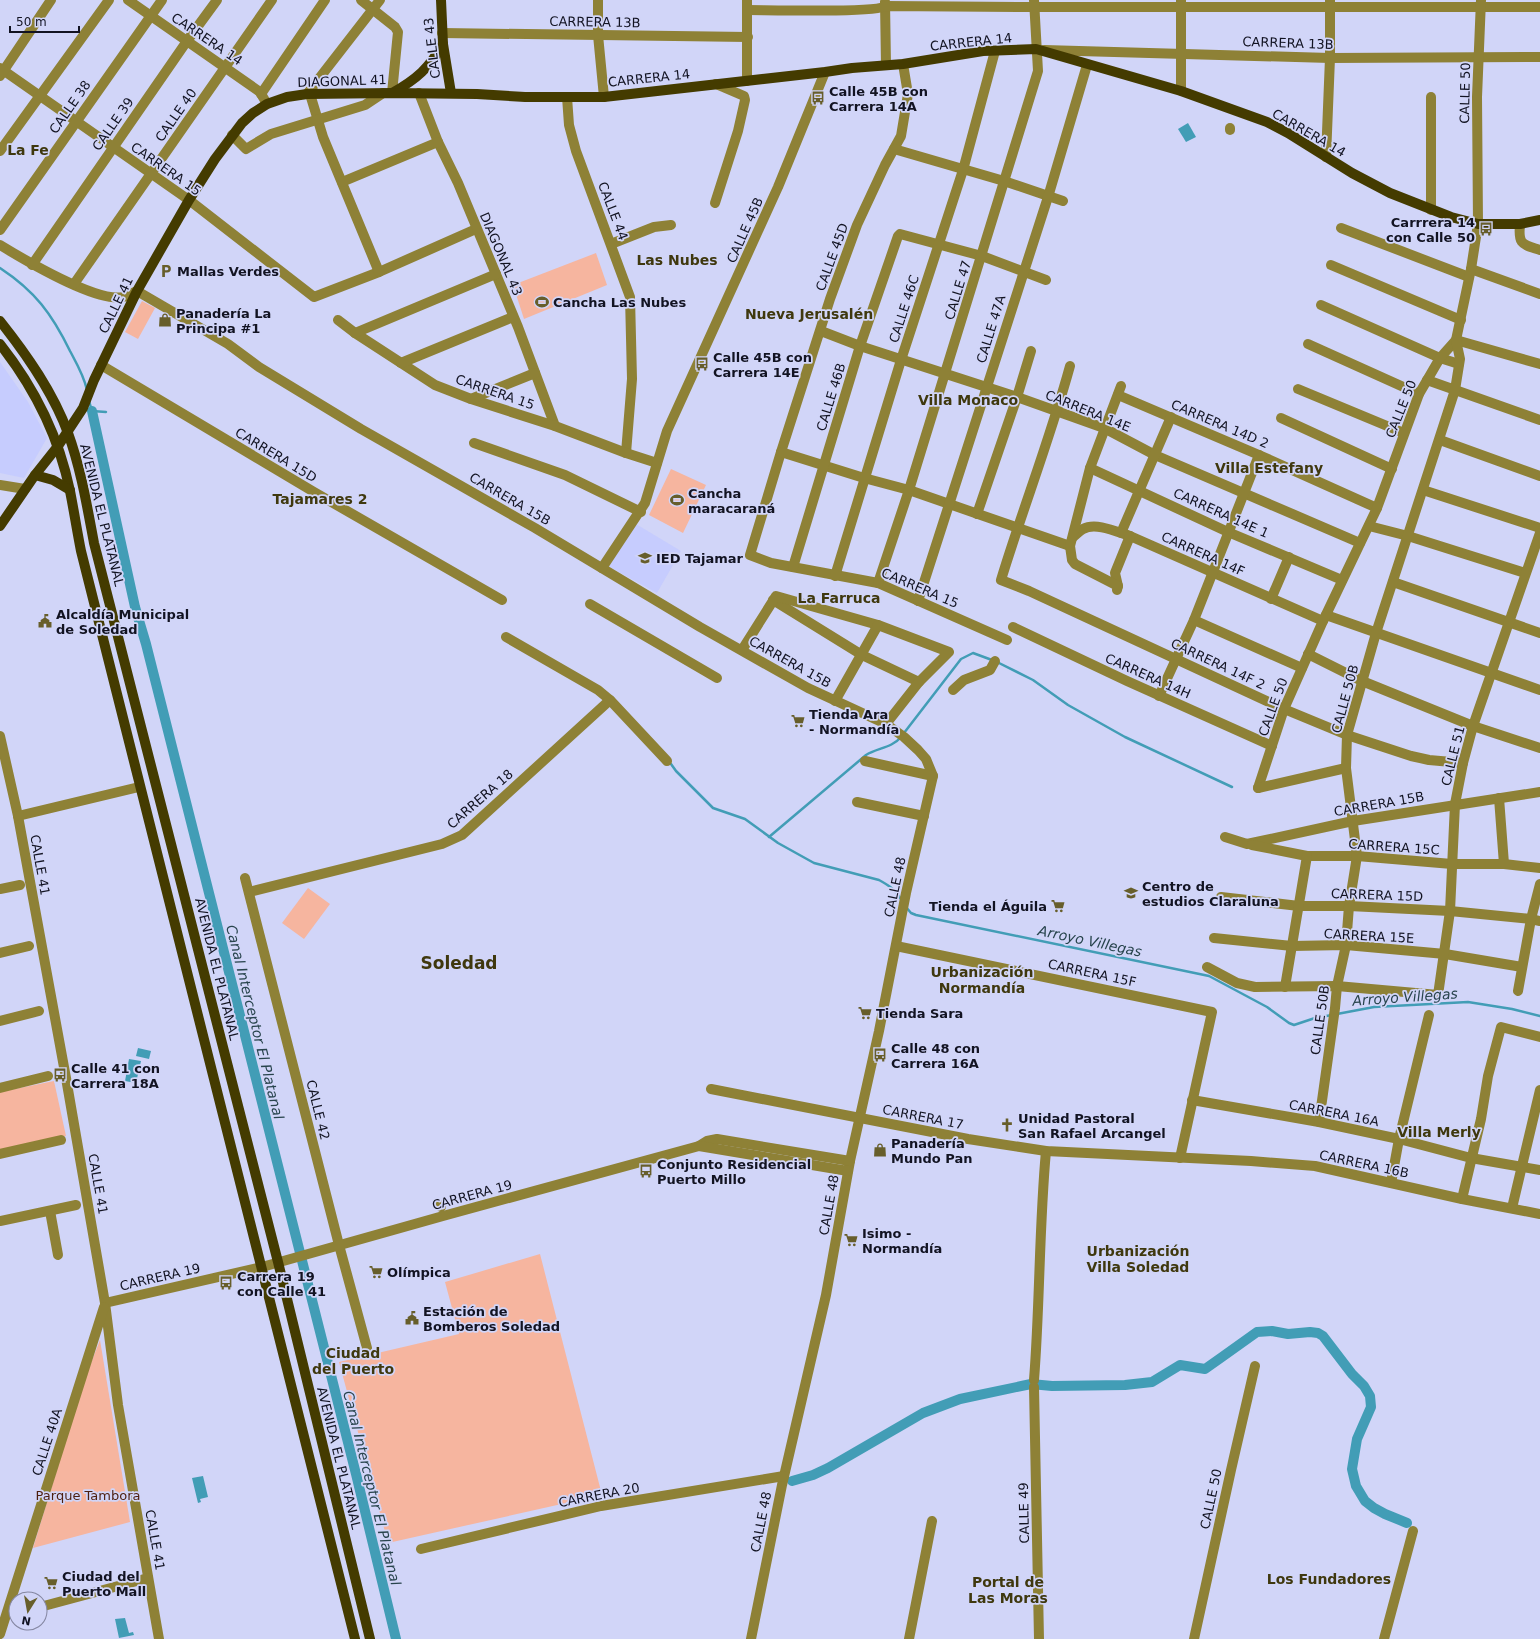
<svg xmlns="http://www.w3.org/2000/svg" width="1540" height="1639" font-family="'DejaVu Sans',sans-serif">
<rect width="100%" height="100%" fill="#d1d5f8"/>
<g fill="#c6ccfe">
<polygon points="0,362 28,402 47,438 24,478 0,473"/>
<polygon points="636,524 681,551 657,593 608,566"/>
</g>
<g fill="#f6b59f">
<polygon points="596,253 607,285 524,319 513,285"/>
<polygon points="142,301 155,308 138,339 125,332"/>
<polygon points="671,469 706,485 683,533 649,515"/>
<polygon points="308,888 330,904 304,939 282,923"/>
<polygon points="54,1081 66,1136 0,1150 0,1092"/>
<polygon points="540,1254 602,1495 388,1543 339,1362 459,1334 445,1282"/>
<polygon points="100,1340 130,1522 33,1548 85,1378"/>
</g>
<g fill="#429db6">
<polygon points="1188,123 1196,137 1186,142 1178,129"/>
<polygon points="138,1048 151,1051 149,1059 136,1056"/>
<polygon points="129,1059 141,1061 136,1083 125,1081"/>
<polygon points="203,1476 208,1497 200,1499 201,1502 198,1503 192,1478"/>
<polygon points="125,1618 129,1633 133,1632 134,1635 119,1638 115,1619"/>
</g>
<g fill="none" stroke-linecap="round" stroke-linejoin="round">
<g stroke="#429db6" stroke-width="2.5">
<path d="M0 268C35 291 52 314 70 351 77 364 84 376 87 390"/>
<polyline points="89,401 92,411 106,412"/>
<polyline points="997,662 1033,680 1068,705 1125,737 1232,787"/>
<polyline points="904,733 961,659 973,653 992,660"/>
<path d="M671 764 676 771 713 808 745 819 778 843 814 863 879 880C890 886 894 889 901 899"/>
<path d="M769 837 866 755C877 748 892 748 901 737"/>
<polyline points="906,907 911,913 916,915 1209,976 1267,1007 1289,1023 1294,1025 1315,1018 1332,1015"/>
<polyline points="1337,1014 1374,1007 1468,1002 1512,1009 1540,1016"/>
</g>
<g stroke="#429db6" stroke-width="10">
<polyline points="92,411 135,607 146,644 356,1474 396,1639"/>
<polyline points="792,1481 813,1475 828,1468 923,1413 960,1399 1031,1384 1052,1386 1125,1385 1152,1382 1180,1365 1205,1369 1222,1357 1257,1332 1272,1331 1288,1334 1310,1332 1318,1333 1323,1336 1352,1374 1364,1386 1370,1396 1371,1407 1357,1439 1352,1469 1356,1486 1365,1501 1374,1508 1385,1514 1407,1523"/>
</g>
<g stroke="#8e8136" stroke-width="10">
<polyline points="128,0 260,92 267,104"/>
<polyline points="361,0 395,27 398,32 392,93"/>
<polyline points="598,0 598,35 604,97"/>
<polyline points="885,2 886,65"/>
<path d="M748 10C767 10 877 13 885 6L1033 7H1540"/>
<polyline points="442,33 748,37"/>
<polyline points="1044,50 1330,58 1540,57"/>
<polyline points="903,64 908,94 901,136 885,165 857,225 830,299 781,452 750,555 771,563 878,583 1007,640"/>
<polyline points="0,68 189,200 314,297 379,272 476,229"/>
<polyline points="0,76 51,0"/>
<polyline points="747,81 747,0"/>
<polyline points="1181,91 1181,0"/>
<polyline points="419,93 438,142 458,183 518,327 555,426"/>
<polyline points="261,94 325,0"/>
<polyline points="307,94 380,0"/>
<polyline points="310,94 323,137 379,272"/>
<polyline points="567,97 569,125 576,151 630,297 632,379 626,453"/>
<polyline points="1431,97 1431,210"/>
<polyline points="1230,130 1230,128"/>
<polyline points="232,135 246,149 271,134 365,105 383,93"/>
<polyline points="894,149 1004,181 1063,201"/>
<polyline points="0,151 109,0"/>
<polyline points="1326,157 1330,58 1330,0"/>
<polyline points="342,182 438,142"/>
<polyline points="715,203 738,131 745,100 744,96 716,84"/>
<path d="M1520 224C1518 245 1522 244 1540 250"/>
<polyline points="1341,228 1469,277"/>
<polyline points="0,230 162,0"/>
<polyline points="611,244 654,227 671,225"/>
<path d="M0 245C23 259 97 303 123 297 127 296 132 293 137 291L228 344 259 367 361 429 535 528 700 627 808 688 886 724 904 737 918 750 926 759 933 776 906 893 879 1031 850 1161 826 1295 782 1485 751 1639"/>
<polyline points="32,265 187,41 217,0"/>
<polyline points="1331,265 1461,320"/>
<polyline points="1471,269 1540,294"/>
<polyline points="74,284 272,0"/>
<polyline points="1321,305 1440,358 1459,364"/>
<polyline points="338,320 355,333 435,385 471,399 555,426 626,453 657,463"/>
<polyline points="821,331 860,346 1017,397 1104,428 1155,455 1360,543"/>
<polyline points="355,333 496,274"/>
<polyline points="1456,340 1540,364"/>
<polyline points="1308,344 1419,394"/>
<polyline points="401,363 513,317"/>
<polyline points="101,365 314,492 502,600"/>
<path d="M1070 366C1050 439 1023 508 1001 580L1029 591 1284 709 1347 735 1411 756 1429 760 1463 763"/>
<polyline points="1427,380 1540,420"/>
<polyline points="1298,389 1404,433"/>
<polyline points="1118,395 1259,455 1377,508"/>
<polyline points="471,399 535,373"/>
<polyline points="1281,418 1392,469"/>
<polyline points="1440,440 1540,476"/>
<polyline points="474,443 565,475 641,512"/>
<polyline points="781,452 864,478 909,490 1070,546"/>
<polyline points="1090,468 1228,532 1342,580"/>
<polyline points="0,485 25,489"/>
<polyline points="1423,490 1540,528"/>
<polyline points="977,514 1017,397 1031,351"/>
<polyline points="1369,526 1408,536 1525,573"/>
<polyline points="1121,533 1171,417"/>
<path d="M1073 537C1076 535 1079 531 1083 529 1096 522 1117 532 1130 536L1323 621"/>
<polyline points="793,567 860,346 898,236 900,234 982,256 1046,280"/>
<polyline points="602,568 645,503 667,431 778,187 825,72"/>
<polyline points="835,576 901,360 963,170 995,51"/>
<polyline points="1393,582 1540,633"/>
<polyline points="878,583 909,490 1038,71 1034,0"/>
<polyline points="1118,586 1115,573 1130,536"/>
<polyline points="1117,590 1118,586 1075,564 1072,560 1070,546 1090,468 1121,386"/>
<polyline points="1271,599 1289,557"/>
<polyline points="773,600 862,655 919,682"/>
<polyline points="918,601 1048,197 1087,65"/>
<polyline points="590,604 717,678"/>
<polyline points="1326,615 1540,690"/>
<polyline points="1194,620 1302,668"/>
<polyline points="1013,627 1127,681 1272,746"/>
<polyline points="506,637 598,690 610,700 667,761"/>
<polyline points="742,650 776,596 878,625 949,652 919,682 886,724"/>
<polyline points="1308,654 1362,681 1473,726 1540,748"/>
<polyline points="953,690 964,680 990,670 995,661"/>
<polyline points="1159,696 1194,620 1259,455"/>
<polyline points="835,701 878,625"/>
<polyline points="0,736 18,816 66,1078 105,1303 118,1405 159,1639"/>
<polyline points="865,761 933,776"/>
<polyline points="1258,788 1284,709 1323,621 1377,508 1419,394 1440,358 1456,340 1471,269 1478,224 1477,97 1481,0"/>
<polyline points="1258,788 1346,768"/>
<polyline points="1499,798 1504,864"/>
<polyline points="857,802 924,816"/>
<polyline points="18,816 139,787"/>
<polyline points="1225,837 1247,844 1353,821 1540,792"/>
<polyline points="1252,845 1307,856 1357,856 1452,864 1504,864 1540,868"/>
<polyline points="245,878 339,1245 367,1348"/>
<polyline points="0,889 20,885"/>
<polyline points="249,892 442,844 462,835 610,700"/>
<polyline points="1221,897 1299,906 1349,906 1450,911 1531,919 1540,921"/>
<polyline points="1214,938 1292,946 1346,945 1445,954 1522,967"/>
<polyline points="896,946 1212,1012 1180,1158"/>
<polyline points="0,953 29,946"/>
<polyline points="1207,967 1237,983 1255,987 1337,986 1438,995 1450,911 1455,804 1463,763 1473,726 1540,533"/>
<polyline points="1285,987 1307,856"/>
<polyline points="1518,991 1531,919 1540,884"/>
<polyline points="0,1021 39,1011"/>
<polyline points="0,1088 48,1076"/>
<polyline points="711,1089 968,1139 1046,1151 1251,1161 1315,1166 1462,1199 1540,1214"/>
<polyline points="1192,1100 1319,1122 1399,1139 1471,1158 1540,1170"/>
<polyline points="1319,1122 1335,1008 1337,986 1346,945 1349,906 1357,856 1346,768 1347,735 1376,633 1455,390 1460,359 1456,340"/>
<polyline points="699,1146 707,1141 717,1139 850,1161"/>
<polyline points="0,1154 61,1140"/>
<polyline points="1391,1183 1399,1139 1429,1015"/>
<polyline points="1462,1199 1481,1119 1488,1076 1501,1027 1540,1037"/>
<polyline points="440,1205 441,1207"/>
<polyline points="1512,1208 1540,1090"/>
<polyline points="50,1211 58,1255"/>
<polyline points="0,1221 76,1205"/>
<polyline points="105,1303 262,1267 443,1216 699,1146 848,1171"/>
<path d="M1034 1380C1040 1304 1039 1227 1046 1151"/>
<polyline points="1034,1387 1039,1639"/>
<polyline points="421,1549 601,1506 784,1476"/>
<polyline points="40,1607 148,1578"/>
<polyline points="0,1634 104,1307"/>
<polyline points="909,1639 932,1521"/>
<polyline points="1194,1639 1231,1470 1255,1366"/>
<polyline points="1384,1639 1413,1531"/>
</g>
<g stroke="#443b00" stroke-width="10">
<polyline points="441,0 443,44 451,93"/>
<path d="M392 93C417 79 429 68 443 44"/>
<path d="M0 321C27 355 53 392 68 433 81 469 87 506 94 543L278 1262 370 1639"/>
<path d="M0 344C34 387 59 437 70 491 74 511 77 531 81 551L355 1639"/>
<polyline points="35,475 53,480 70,490"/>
<polyline points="0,526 35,475 58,446 83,408 94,380 137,291 189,200 215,159 242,123 253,113 267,104 287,97 307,94 392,93 477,94 525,97 604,97 825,72 852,68 903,64 983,51 1036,49 1181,91 1267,122 1288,133 1352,173 1390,193 1451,217 1478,224 1520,224 1540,220"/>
</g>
</g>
<defs>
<g id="bus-bare" transform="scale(1.08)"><path d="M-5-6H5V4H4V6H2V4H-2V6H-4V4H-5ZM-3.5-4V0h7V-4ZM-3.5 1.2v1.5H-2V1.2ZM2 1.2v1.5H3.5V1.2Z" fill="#675e2b" stroke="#d1d5f8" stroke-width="2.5" paint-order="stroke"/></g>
<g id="parking-bare" transform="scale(1.08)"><path d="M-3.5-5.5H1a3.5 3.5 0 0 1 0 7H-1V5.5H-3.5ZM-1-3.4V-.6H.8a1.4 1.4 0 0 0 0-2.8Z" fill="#675e2b" stroke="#d1d5f8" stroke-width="2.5" paint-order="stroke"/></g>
<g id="stadium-bare" transform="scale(1.08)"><path d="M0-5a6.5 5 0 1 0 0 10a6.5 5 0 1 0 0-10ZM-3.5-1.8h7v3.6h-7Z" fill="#675e2b" stroke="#d1d5f8" stroke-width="2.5" paint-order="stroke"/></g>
<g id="shop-bare" transform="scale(1.08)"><path d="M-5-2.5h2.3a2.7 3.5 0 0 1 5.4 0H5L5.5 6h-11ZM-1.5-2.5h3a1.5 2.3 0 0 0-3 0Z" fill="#675e2b" stroke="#d1d5f8" stroke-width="2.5" paint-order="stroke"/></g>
<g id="school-bare" transform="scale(1.08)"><path d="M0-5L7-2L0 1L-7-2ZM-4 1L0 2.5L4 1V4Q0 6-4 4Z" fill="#675e2b" stroke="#d1d5f8" stroke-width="2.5" paint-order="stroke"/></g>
<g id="civic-bare" transform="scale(1.08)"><path d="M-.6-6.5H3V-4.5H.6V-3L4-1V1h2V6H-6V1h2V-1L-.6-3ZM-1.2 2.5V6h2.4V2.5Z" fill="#675e2b" stroke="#d1d5f8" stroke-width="2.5" paint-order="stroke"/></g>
<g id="supermarket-bare" transform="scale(1.08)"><path d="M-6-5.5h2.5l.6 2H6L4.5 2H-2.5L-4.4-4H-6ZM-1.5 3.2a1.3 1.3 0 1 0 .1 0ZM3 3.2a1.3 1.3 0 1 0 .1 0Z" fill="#675e2b" stroke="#d1d5f8" stroke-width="2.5" paint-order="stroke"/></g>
<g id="church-bare" transform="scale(1.08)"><path d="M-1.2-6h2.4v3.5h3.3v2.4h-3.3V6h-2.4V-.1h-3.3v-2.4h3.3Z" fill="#675e2b" stroke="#d1d5f8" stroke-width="2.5" paint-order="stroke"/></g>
</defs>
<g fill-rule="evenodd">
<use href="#bus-bare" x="818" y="98"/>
<use href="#bus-bare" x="1486" y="229"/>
<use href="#parking-bare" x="166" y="271"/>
<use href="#stadium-bare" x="542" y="302"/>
<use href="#shop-bare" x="165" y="320"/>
<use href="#bus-bare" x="702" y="364"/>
<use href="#stadium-bare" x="677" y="500"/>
<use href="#school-bare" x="645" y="558"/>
<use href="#civic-bare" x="45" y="621"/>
<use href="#supermarket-bare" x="798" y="721"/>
<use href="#school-bare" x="1131" y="893"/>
<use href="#supermarket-bare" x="1058" y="906"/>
<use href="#supermarket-bare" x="865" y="1013"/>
<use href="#bus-bare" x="880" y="1055"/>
<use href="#bus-bare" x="60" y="1075"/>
<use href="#church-bare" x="1007" y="1125"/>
<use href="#shop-bare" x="880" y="1150"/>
<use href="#bus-bare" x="646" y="1171"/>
<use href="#supermarket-bare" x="851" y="1240"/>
<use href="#supermarket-bare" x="376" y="1272"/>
<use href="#bus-bare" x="226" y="1283"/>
<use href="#civic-bare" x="412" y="1318"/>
<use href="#supermarket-bare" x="51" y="1583"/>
</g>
<g text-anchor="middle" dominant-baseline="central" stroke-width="3.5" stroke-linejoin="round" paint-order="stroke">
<g font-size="13" fill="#121322" stroke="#d1d5f8">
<text transform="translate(595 22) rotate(1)">CARRERA 13B</text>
<text transform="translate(207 39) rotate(34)">CARRERA 14</text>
<text transform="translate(971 42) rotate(-6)">CARRERA 14</text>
<text transform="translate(1288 43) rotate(2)">CARRERA 13B</text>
<text transform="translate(432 48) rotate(-97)">CALLE 43</text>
<text transform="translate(649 78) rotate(-6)">CARRERA 14</text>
<text transform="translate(342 81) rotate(-2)">DIAGONAL 41</text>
<text transform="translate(1465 93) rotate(-89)">CALLE 50</text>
<text transform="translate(70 107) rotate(-55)">CALLE 38</text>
<text transform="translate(176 115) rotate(-55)">CALLE 40</text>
<text transform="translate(113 124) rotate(-55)">CALLE 39</text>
<text transform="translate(1309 133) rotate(30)">CARRERA 14</text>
<text transform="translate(166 169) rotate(35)">CARRERA 15</text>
<text transform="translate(613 211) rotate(69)">CALLE 44</text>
<text transform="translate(745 230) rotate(-66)">CALLE 45B</text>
<text transform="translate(501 254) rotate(67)">DIAGONAL 43</text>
<text transform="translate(832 257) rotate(-70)">CALLE 45D</text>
<text transform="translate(958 290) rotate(-73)">CALLE 47</text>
<text transform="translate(116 305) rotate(-64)">CALLE 41</text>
<text transform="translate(904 309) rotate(-72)">CALLE 46C</text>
<text transform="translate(991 329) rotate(-73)">CALLE 47A</text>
<text transform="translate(495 392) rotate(19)">CARRERA 15</text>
<text transform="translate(831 397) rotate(-73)">CALLE 46B</text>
<text transform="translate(1401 409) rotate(-68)">CALLE 50</text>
<text transform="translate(1088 411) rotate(22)">CARRERA 14E</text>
<text transform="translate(1220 424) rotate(23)">CARRERA 14D 2</text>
<text transform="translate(276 455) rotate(31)">CARRERA 15D</text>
<text transform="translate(510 499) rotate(30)">CARRERA 15B</text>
<text transform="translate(1221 513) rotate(24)">CARRERA 14E 1</text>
<text transform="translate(102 515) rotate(76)">AVENIDA EL PLATANAL</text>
<text transform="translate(1203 554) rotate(24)">CARRERA 14F</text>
<text transform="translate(920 588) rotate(23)">CARRERA 15</text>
<text transform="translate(790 662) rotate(29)">CARRERA 15B</text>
<text transform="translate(1218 664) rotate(25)">CARRERA 14F 2</text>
<text transform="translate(1148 676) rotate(24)">CARRERA 14H</text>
<text transform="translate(1345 699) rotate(-75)">CALLE 50B</text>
<text transform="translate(1273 707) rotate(-70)">CALLE 50</text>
<text transform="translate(1453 756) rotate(-76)">CALLE 51</text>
<text transform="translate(480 799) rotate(-41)">CARRERA 18</text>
<text transform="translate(1379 804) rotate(-10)">CARRERA 15B</text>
<text transform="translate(1394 847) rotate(4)">CARRERA 15C</text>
<text transform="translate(40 865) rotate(80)">CALLE 41</text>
<text transform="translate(895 887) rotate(-78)">CALLE 48</text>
<text transform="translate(1377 895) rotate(2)">CARRERA 15D</text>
<text transform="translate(1369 936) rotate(3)">CARRERA 15E</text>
<text transform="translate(217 969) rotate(76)">AVENIDA EL PLATANAL</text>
<text transform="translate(1092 973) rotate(12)">CARRERA 15F</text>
<text transform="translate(1320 1020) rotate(-82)">CALLE 50B</text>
<text transform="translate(318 1110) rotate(76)">CALLE 42</text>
<text transform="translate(1334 1113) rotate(11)">CARRERA 16A</text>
<text transform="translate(923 1117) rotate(11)">CARRERA 17</text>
<text transform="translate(1364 1164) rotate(12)">CARRERA 16B</text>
<text transform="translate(98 1184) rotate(80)">CALLE 41</text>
<text transform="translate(472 1195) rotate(-15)">CARRERA 19</text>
<text transform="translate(829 1205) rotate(-80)">CALLE 48</text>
<text transform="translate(160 1277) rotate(-13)">CARRERA 19</text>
<text transform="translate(47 1442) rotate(-72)">CALLE 40A</text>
<text transform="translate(339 1458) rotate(76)">AVENIDA EL PLATANAL</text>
<text transform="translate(599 1495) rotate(-11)">CARRERA 20</text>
<text transform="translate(1211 1499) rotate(-78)">CALLE 50</text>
<text transform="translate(1024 1513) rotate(-91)">CALLE 49</text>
<text transform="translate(761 1522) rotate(-79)">CALLE 48</text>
<text transform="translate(155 1540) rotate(80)">CALLE 41</text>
</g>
<g font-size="13" font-weight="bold" fill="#121322" stroke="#d1d5f8" text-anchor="start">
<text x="829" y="91">Calle 45B con<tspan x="829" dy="15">Carrera 14A</tspan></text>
<text x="1475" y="222" text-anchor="end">Carrrera 14<tspan x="1475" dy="15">con Calle 50</tspan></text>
<text x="177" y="271">Mallas Verdes</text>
<text x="553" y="302">Cancha Las Nubes</text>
<text x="176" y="313">Panadería La<tspan x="176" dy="15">Principa #1</tspan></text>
<text x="713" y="357">Calle 45B con<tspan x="713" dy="15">Carrera 14E</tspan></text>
<text x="688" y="493">Cancha<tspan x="688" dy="15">maracaraná</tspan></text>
<text x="656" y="558">IED Tajamar</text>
<text x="56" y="614">Alcaldía Municipal<tspan x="56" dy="15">de Soledad</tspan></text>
<text x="809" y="714">Tienda Ara<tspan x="809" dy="15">- Normandía</tspan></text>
<text x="1142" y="886">Centro de<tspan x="1142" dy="15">estudios Claraluna</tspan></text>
<text x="1047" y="906" text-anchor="end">Tienda el Águila</text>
<text x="876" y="1013">Tienda Sara</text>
<text x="891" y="1048">Calle 48 con<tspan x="891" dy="15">Carrera 16A</tspan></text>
<text x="71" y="1068">Calle 41 con<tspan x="71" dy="15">Carrera 18A</tspan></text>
<text x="1018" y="1118">Unidad Pastoral<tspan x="1018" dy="15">San Rafael Arcangel</tspan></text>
<text x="891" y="1143">Panadería<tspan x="891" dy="15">Mundo Pan</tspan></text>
<text x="657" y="1164">Conjunto Residencial<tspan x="657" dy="15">Puerto Millo</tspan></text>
<text x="862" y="1233">Isimo -<tspan x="862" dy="15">Normandía</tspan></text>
<text x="387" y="1272">Olímpica</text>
<text x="237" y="1276">Carrera 19<tspan x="237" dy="15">con Calle 41</tspan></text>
<text x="423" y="1311">Estación de<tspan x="423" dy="15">Bomberos Soledad</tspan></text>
<text x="62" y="1576">Ciudad del<tspan x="62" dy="15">Puerto Mall</tspan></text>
</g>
<g font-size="13" fill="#4d1f0f" stroke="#d1d5f8">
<text x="88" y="1495">Parque Tambora</text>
</g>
<g font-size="14" font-weight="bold" fill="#3f380e" stroke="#d1d5f8">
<text x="28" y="150">La Fe</text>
<text x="677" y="260">Las Nubes</text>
<text x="809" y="314">Nueva Jerusalén</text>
<text x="968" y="400">Villa Monaco</text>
<text x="1269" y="468">Villa Estefany</text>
<text x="320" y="499">Tajamares 2</text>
<text x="839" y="598">La Farruca</text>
<text x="982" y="972">Urbanización<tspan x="982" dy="16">Normandía</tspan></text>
<text x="1439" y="1132">Villa Merly</text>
<text x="1138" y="1251">Urbanización<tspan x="1138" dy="16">Villa Soledad</tspan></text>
<text x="353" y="1353">Ciudad<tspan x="353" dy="16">del Puerto</tspan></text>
<text x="1329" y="1579">Los Fundadores</text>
<text x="1008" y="1582">Portal de<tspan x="1008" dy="16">Las Moras</tspan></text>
</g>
<g font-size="14" font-style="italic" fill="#28444d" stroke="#d1d5f8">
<text transform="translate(1090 941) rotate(12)">Arroyo Villegas</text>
<text transform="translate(1405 997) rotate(-4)">Arroyo Villegas</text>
<text transform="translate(255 1022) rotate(76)">Canal Interceptor El Platanal</text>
<text transform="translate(372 1488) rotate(76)">Canal Interceptor El Platanal</text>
</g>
<g font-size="17" font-weight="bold" fill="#3f380e" stroke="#d1d5f8">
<text x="459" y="963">Soledad</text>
</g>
</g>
<g transform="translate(28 1611) rotate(191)"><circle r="19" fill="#d1d5f8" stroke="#8587a2"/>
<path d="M0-3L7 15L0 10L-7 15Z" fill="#675e2b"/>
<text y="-6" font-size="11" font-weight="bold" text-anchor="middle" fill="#121322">N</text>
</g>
<path d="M10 26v6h69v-6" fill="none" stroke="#121322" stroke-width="2"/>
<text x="16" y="26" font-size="12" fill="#121322" stroke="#d1d5f8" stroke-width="3" paint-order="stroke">50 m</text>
</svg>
